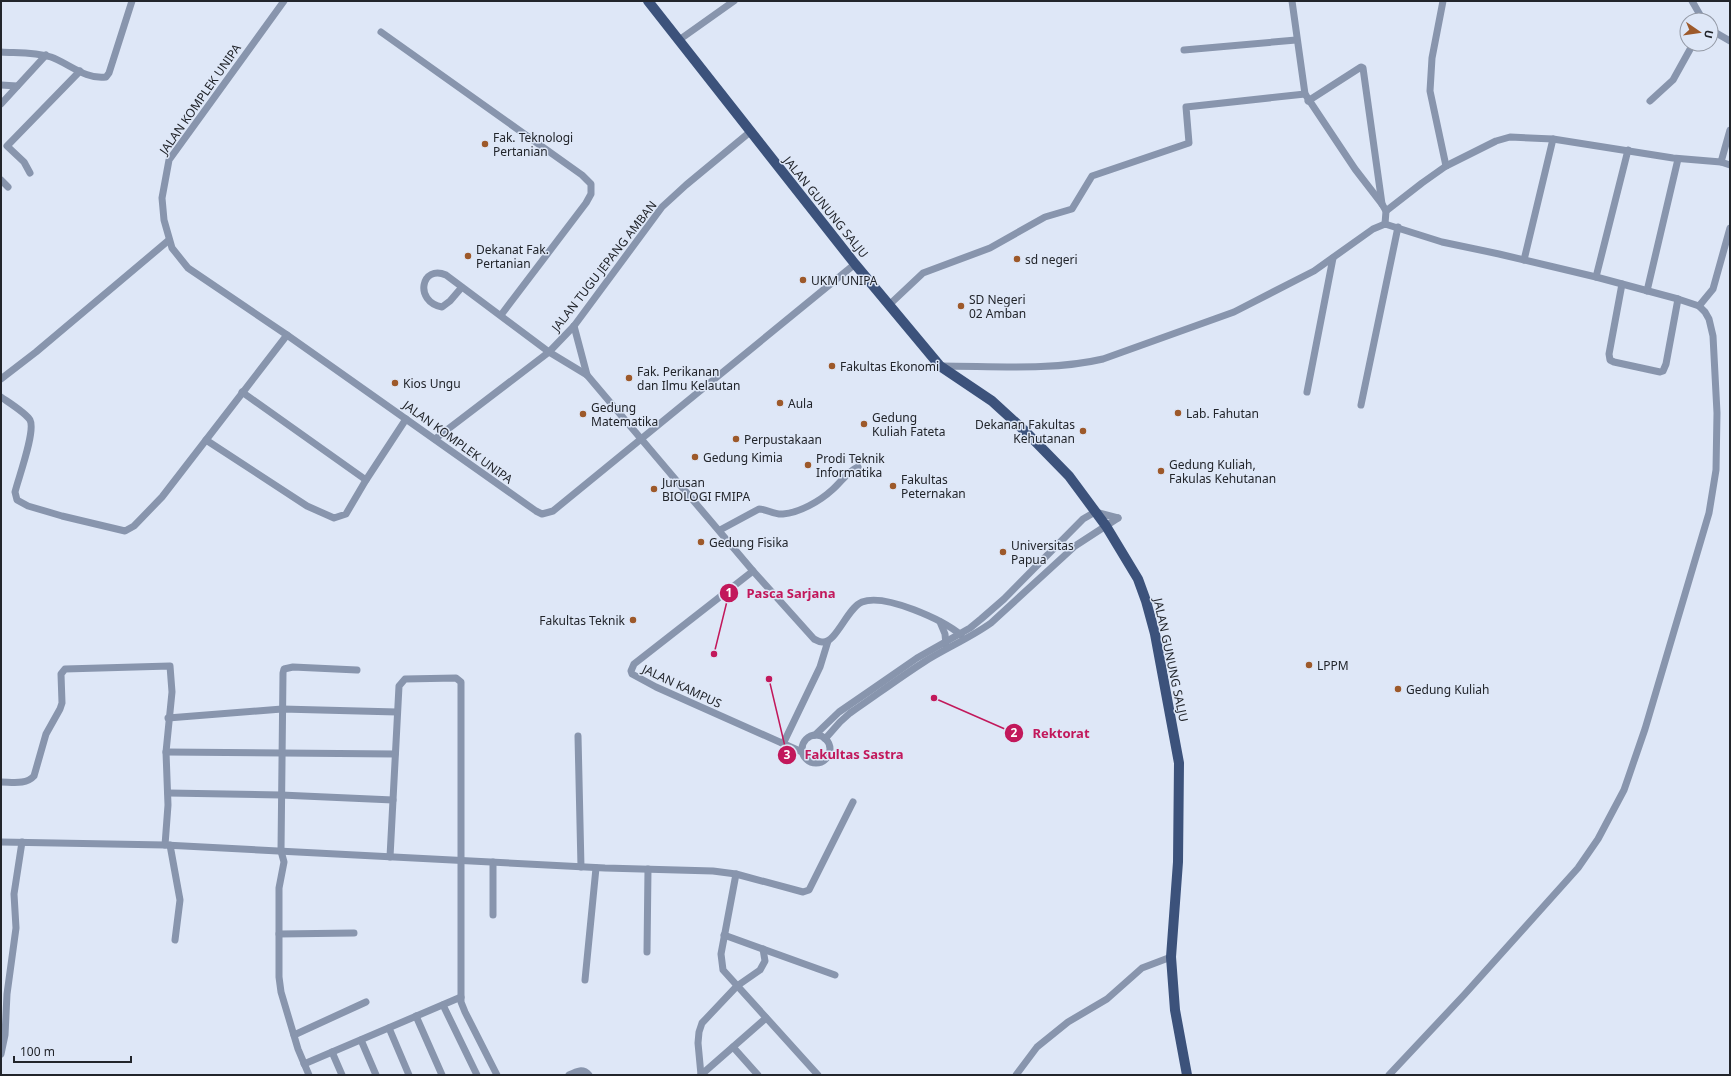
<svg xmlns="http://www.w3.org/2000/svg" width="1731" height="1076" font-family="'Noto Sans',sans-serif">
<rect width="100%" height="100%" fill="#dee7f7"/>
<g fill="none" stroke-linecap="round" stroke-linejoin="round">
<g stroke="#8895ad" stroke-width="7">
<polyline points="284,1 169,160 162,198 164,220 172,248 188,268 287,335 536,511 542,514 553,511 855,264"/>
<polyline points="1292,1 1305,94 1355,169 1382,204 1386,211 1385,224"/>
<polyline points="1443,1 1432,58 1430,91 1446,166"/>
<polyline points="1692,1 1703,20"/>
<polyline points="1711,30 1730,41"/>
<polyline points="381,32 582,175 591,184 591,194 586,203 501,315"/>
<polyline points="679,40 734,1"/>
<polyline points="1184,50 1296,40"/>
<path d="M1 52C17 53 35 52 51 57 68 63 86 80 106 77L109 73 132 1"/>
<polyline points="1,85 17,86"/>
<polyline points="1308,101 1361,67 1363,68 1382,204"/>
<polyline points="1650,101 1673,80 1693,44"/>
<polyline points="1,104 46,55"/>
<polyline points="1721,162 1730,130"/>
<polyline points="30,173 24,162 7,146 80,71"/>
<polyline points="1,180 8,187"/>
<polyline points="1386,211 1422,183 1446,166 1496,141 1510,137 1553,139 1673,158 1721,162 1730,165"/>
<polyline points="1524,260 1553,139"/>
<polyline points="1596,277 1628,150"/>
<polyline points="1622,284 1609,354 1610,360 1614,362 1660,372 1663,371 1666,364 1678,299"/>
<path d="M462 287 450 301 442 307C413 301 422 264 446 275L549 352 587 375 753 571 634 664 631 671 632 674 656 687 802 752"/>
<polyline points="1647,291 1678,159"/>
<polyline points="889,305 923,273 990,248 1045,217 1072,209 1092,176 1189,143 1186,107 1305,94"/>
<polyline points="1699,306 1713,289 1730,228"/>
<polyline points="574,326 587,375"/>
<path d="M941 366C993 366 1052 371 1103 359L1234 312 1314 271 1373 229 1385 224 1442 242 1499 254 1596 277 1678 299 1699 306 1705 312 1709 319 1713 336 1717 413 1716 470 1709 513 1645 729 1624 790 1598 839 1578 868 1464 995 1389 1075"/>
<polyline points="1,379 36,352 169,240"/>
<polyline points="242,392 366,480"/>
<polyline points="1307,392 1333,258"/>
<path d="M1 397C8 402 26 413 30 420 36 431 18 479 15 492L17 500 28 506 62 516 125 531 134 526 162 497 287 335"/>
<polyline points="1361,405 1398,227"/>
<polyline points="435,439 549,352 574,326 662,207 686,185 750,132"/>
<polyline points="206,440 307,506 334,518 346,514 366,480 406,419"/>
<path d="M720 530 759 509C767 509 774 515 783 514 799 513 820 501 832 490 841 482 847 472 858 467"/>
<path d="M753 571 814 639C816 640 819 642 822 642 836 644 847 608 862 602 885 593 943 620 961 635"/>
<polyline points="940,622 945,634 946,645"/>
<polyline points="168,718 282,709 397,712"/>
<circle cx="816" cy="749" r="14"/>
<polyline points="815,735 839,712 871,690 917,658 970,628 981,619 1004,599 1083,519 1095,512 1118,518"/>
<polyline points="578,736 581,867"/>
<path d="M825 739 840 722 850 713C875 696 899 678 924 662 946 648 970 638 991 623L1075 546 1118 518"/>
<polyline points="783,744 820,667 828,641"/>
<polyline points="166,752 395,754"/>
<path d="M1 782C12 782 26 785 34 776L46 734 60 709 62 703 61 674 65 669 170 666 172 692 166 752 168 805 165 845"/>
<polyline points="168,793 281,795 393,800"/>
<polyline points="1,842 165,845 605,868 713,871 736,874 803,892 809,890 853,802"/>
<polyline points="170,845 180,900 175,940"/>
<polyline points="390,857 399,686 405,679 456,678 461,682 461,1002 465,1012 497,1075"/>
<polyline points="493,862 493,915"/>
<polyline points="736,874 721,954 723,970 818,1075"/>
<polyline points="279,934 354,933"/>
<polyline points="724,935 835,975"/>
<polyline points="647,952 648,869"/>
<polyline points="585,980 596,868"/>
<polyline points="443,1005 477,1075"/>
<polyline points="416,1016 442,1075"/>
<polyline points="389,1028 409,1075"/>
<polyline points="294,1035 366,1002"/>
<polyline points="361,1040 376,1075"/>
<polyline points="733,1047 758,1075"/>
<polyline points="332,1052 342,1075"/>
<polyline points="1,1054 5,1035 7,994 16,928 14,894 22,842"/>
<polyline points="304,1064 461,997"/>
<polyline points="309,1075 298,1049 281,992 279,977 279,888 284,862 281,851 283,673 284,669 293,667 357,670"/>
<path d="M569 1075C577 1071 583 1068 589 1075"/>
<polyline points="701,1075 698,1043 699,1032 702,1023 737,986 760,970 765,961 763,949"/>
<polyline points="701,1075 766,1018"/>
<polyline points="1016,1075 1037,1047 1068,1022 1107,999 1142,968 1171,957"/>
</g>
<polyline stroke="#3c527b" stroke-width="10" points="648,1 855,264 940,366 992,401 1026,432 1069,476 1106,526 1138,579 1146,601 1155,634 1179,763 1178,862 1171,957 1175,1010 1187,1075"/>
</g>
<g fill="#9d592a" stroke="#dee7f7" stroke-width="1.5">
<circle cx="485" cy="144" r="4"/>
<circle cx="468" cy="256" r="4"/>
<circle cx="1017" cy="259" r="4"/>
<circle cx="803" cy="280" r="4"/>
<circle cx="961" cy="306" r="4"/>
<circle cx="832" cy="366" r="4"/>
<circle cx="629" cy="378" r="4"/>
<circle cx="395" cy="383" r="4"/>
<circle cx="780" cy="403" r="4"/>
<circle cx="1178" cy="413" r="4"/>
<circle cx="583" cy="414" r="4"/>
<circle cx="864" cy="424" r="4"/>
<circle cx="1083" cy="431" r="4"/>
<circle cx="736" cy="439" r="4"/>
<circle cx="695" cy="457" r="4"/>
<circle cx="808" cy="465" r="4"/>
<circle cx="1161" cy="471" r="4"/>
<circle cx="893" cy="486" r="4"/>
<circle cx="654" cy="489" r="4"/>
<circle cx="701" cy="542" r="4"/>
<circle cx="1003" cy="552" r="4"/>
<circle cx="633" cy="620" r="4"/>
<circle cx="1309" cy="665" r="4"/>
<circle cx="1398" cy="689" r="4"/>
</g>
<g text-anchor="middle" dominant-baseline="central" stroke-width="3" stroke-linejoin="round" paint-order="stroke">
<g font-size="12" fill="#22252b" stroke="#dee7f7">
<text transform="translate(200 99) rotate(-55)">JALAN KOMPLEK UNIPA</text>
<text transform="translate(826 207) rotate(51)">JALAN GUNUNG SALJU</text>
<text transform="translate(604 266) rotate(-52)">JALAN TUGU JEPANG AMBAN</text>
<text transform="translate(458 442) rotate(36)">JALAN KOMPLEK UNIPA</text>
<text transform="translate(1171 660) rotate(78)">JALAN GUNUNG SALJU</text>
<text transform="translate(682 686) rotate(25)">JALAN KAMPUS</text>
</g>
<g font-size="12" fill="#22252b" stroke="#dee7f7" text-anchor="start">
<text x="493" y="137">Fak. Teknologi<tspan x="493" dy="14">Pertanian</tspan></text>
<text x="476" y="249">Dekanat Fak.<tspan x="476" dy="14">Pertanian</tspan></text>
<text x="1025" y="259">sd negeri</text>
<text x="811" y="280">UKM UNIPA</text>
<text x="969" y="299">SD Negeri<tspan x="969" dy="14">02 Amban</tspan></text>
<text x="840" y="366">Fakultas Ekonomi</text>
<text x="637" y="371">Fak. Perikanan<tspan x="637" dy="14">dan Ilmu Kelautan</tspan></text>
<text x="403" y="383">Kios Ungu</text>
<text x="788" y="403">Aula</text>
<text x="591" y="407">Gedung<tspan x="591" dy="14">Matematika</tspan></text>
<text x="1186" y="413">Lab. Fahutan</text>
<text x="872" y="417">Gedung<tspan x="872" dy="14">Kuliah Fateta</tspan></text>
<text x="1075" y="424" text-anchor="end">Dekanan Fakultas<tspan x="1075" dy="14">Kehutanan</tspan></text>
<text x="744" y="439">Perpustakaan</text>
<text x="703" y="457">Gedung Kimia</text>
<text x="816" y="458">Prodi Teknik<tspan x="816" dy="14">Informatika</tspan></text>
<text x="1169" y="464">Gedung Kuliah,<tspan x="1169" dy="14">Fakulas Kehutanan</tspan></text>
<text x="901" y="479">Fakultas<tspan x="901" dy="14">Peternakan</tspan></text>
<text x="662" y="482">Jurusan<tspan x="662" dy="14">BIOLOGI FMIPA</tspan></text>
<text x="709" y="542">Gedung Fisika</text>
<text x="1011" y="545">Universitas<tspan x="1011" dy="14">Papua</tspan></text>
<text x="625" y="620" text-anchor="end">Fakultas Teknik</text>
<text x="1317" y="665">LPPM</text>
<text x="1406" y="689">Gedung Kuliah</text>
</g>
</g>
<path fill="none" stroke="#c2185b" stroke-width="1.5" d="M714 654L729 593M934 698L1014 733M769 679L787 755"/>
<g fill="#c2185b" stroke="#dee7f7" stroke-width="1.5">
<circle cx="714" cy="654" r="4"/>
<circle cx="934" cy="698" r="4"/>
<circle cx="769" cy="679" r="4"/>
<circle cx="729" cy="593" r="10"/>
<circle cx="1014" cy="733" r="10"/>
<circle cx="787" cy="755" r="10"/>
</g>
<g font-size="12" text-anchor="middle" font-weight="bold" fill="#fff">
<text x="729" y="597">1</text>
<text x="1014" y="737">2</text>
<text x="787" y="759">3</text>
</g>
<g font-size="13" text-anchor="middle" font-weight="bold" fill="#c2185b" stroke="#dee7f7" stroke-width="3" stroke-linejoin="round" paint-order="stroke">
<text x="791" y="598">Pasca Sarjana</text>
<text x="1061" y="738">Rektorat</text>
<text x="854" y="759">Fakultas Sastra</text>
</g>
<rect width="1731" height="1076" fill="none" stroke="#22252b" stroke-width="4"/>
<g transform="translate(1699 32) rotate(103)"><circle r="19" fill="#dee7f7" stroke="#9399a5"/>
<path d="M0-3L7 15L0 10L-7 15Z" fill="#9d592a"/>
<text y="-6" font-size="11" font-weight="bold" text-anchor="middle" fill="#22252b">U</text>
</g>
<path d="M14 1056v6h117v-6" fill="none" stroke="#22252b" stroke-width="2"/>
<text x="20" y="1056" font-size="12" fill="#22252b" stroke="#dee7f7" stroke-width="3" paint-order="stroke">100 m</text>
</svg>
